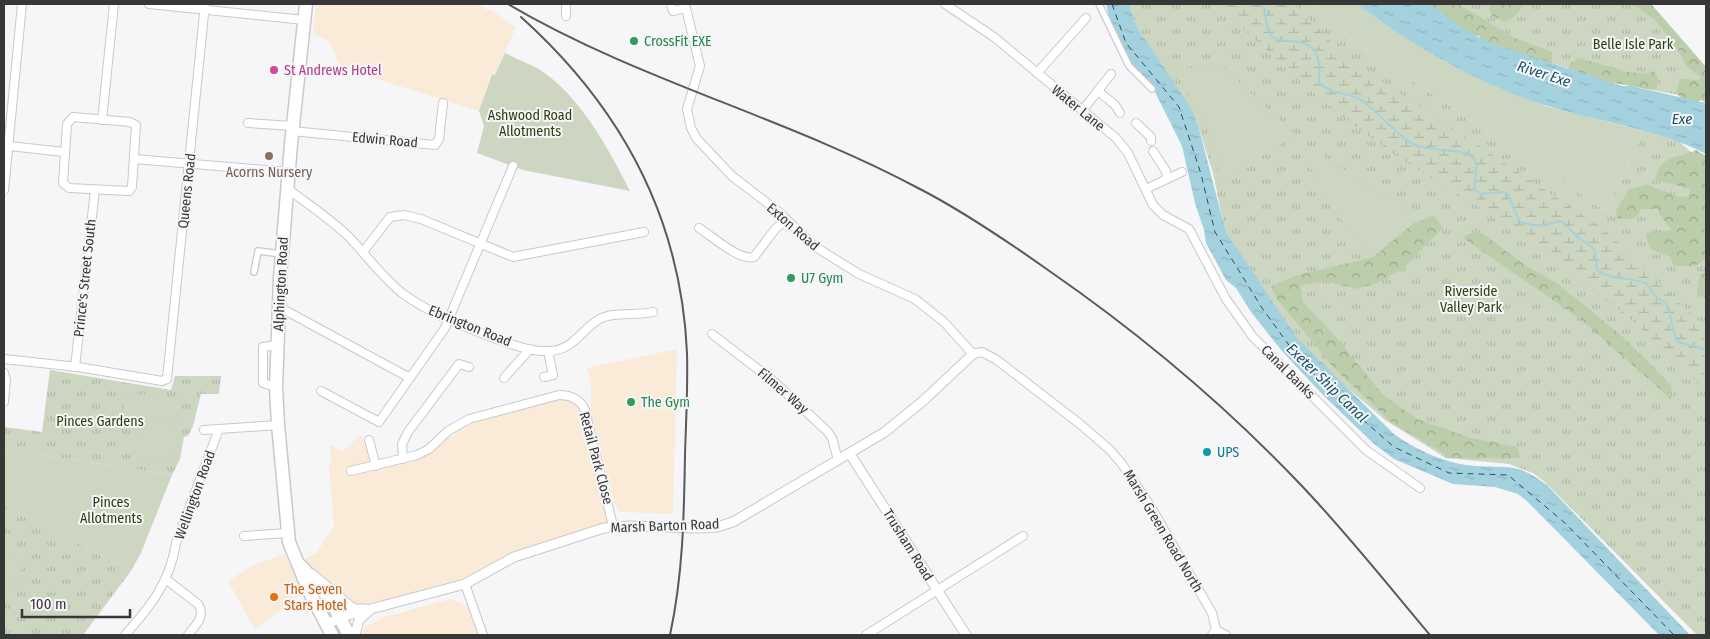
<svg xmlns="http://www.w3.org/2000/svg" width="1710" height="639" font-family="'Fira Sans Condensed',sans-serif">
<defs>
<pattern id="grass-tufts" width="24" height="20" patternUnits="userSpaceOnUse" patternTransform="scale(1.25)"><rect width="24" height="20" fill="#ccd6c1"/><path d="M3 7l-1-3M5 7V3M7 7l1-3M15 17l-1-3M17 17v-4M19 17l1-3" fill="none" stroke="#b0b8a7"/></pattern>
<pattern id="forest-crowns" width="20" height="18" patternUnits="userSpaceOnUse" patternTransform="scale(1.25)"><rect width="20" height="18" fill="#bccdab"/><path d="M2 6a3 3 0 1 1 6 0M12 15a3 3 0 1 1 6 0" fill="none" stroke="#9aa78c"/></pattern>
<pattern id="wetland-marsh" width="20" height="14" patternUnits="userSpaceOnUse" patternTransform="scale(1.25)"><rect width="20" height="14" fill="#ccd6c1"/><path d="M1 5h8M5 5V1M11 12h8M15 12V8" fill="none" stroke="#b0b8a7"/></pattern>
<pattern id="water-ripples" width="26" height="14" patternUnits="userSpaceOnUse" patternTransform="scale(1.25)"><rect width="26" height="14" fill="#a4d1de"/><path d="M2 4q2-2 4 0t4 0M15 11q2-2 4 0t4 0" fill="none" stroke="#8eb4bf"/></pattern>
</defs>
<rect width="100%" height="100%" fill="#f6f6f9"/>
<g fill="#faead8">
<polygon points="316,4 478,4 485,9 491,10 516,27 495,75 491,74 479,111 341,68 328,40 313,34"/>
<polygon points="677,349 673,514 621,512 615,505 591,414 591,383 587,368"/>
<polygon points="563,397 580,406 587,423 611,525 463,581 358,607 302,561 317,552 334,526 329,466 331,463 330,445 342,452 360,435 366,443 371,467 430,452 477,418"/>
<polygon points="284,554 305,592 255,630 228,581 252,566"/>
<polygon points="450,599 467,606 477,635 362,635 365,627 385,617"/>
</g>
<g fill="url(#grass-tufts)">
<polygon points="1129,4 1314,4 1349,38 1606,211 1644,131 1453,66 1377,19 1357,4 1666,130 1706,165 1706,635 1697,635 1546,483 1533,473 1509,464 1446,458 1385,420 1302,349 1273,310 1225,230 1213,173 1197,122 1137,27"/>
<polygon points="1437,4 1651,4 1706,67 1706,97 1679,95 1620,84 1552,63"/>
<polygon points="50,370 171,390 175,376 221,376 219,394 201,394 193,426 188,436 184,437 180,459 172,475 4,449 4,427 42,432"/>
<polygon points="4,505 131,571 83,635 4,635"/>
</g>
<g fill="url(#forest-crowns)">
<polygon points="1428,4 1458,4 1515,38 1552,52 1552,69 1489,46 1479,36 1467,35 1454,30 1452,20 1447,20"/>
<polygon points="1491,4 1525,4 1514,17 1506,22 1493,17 1489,10"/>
<polygon points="1632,4 1651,4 1706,67 1706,102 1700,100 1697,104 1683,102 1676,91 1680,79 1699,80 1701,77 1686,66 1679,51 1655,20"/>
<polygon points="1578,58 1628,72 1644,74 1653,71 1658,76 1657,88 1653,90 1609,82 1597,87 1569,75 1569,65"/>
<path d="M1696 150 1706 156V258C1699 268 1685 266 1674 266L1670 257 1650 248 1646 236 1647 233 1672 230 1659 214 1658 209H1641C1636 221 1630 220 1617 218L1616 211 1629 189 1647 185 1680 197 1688 196 1691 189 1655 180C1662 152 1676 160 1696 150Z"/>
<polygon points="1434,216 1443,228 1403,268 1377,283 1356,289 1327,281 1301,285 1302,301 1336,337 1382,394 1417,419 1471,438 1517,447 1520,458 1452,458 1392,423 1334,368 1277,299 1271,286 1295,276 1373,257 1414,223"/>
<polygon points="1471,233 1482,233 1522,263 1558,284 1623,337 1671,385 1671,399 1583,321 1462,237"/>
<polygon points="1706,273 1706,298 1697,293 1700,274"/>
</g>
<polygon fill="url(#wetland-marsh)" points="1215,4 1294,4 1348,59 1604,229 1706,328 1706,391 1633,321 1557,263 1476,205 1396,156 1330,107"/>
<g fill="#ccd6c1">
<polygon points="1314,4 1357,4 1377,19 1453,66 1499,88 1549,107 1644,131 1606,211 1349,38"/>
<path d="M505 53C515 58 527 63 537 68 578 92 609 149 630 191L523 170 477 153 484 126 479 111 492 74 495 75Z"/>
<polygon points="1223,67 1296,135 1256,160 1220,187 1216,153 1208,131 1174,69"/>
<polygon points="1308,145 1413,216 1378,254 1361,248 1336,212 1300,150"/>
<polygon points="127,392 183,400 180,424 140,418 179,426 174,462 133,456 139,418 137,418 135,430 120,428"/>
<polygon points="4,449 172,475 141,553 131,571 4,505"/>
<polygon points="4,551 24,566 4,593"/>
</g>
<g fill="url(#water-ripples)">
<path d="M1106 4H1129L1137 27 1190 107 1198 125 1226 232 1297 338 1394 434C1414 449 1441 461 1466 465 1502 470 1513 459 1547 485L1690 635H1659L1527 501 1518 494 1495 487 1453 484 1394 459 1374 444 1323 395 1282 351 1251 312 1236 288 1226 280 1206 243 1204 230 1195 203 1182 146 1153 88 1138 70 1130 64 1111 26Z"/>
<path d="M1357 4H1430L1470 33 1496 45 1622 86H1631L1706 103V154C1658 129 1603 123 1551 107 1483 87 1413 46 1357 4Z"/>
</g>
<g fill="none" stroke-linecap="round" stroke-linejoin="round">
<path stroke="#a4d1de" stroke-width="2" d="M1263 4C1265 10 1267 30 1270 34 1275 41 1281 40 1288 41 1319 42 1320 56 1319 83 1330 94 1348 92 1361 100 1378 111 1399 138 1415 145 1430 152 1462 148 1471 156 1481 163 1474 179 1474 189L1480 194 1504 192 1508 195 1520 222 1539 226 1561 221C1569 226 1572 233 1579 238 1598 252 1594 244 1597 270 1610 281 1630 276 1646 283L1655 296 1666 303C1672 317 1671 330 1678 342L1706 350"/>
<polyline stroke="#185563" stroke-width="1" stroke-dasharray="6 5" stroke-linecap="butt" points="1112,4 1126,43 1179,107 1201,174 1215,232 1262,308 1294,352 1330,391 1394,447 1449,473 1508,475 1565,523 1674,635"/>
<g stroke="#c9c9cc" stroke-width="8">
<g id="pedestrian">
<polyline points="1099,4 1129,66 1152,89"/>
<polyline points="254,272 258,251 282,254"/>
</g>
</g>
<g stroke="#c9c9cc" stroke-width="10">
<g id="minor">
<polyline points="149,4 304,20"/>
<polyline points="566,4 566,16"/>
<polyline points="685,4 700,66 687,109 691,128 697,139 732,176 779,212 814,246 859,274 915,299 944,322 973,354 982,352 997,360 1080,424 1110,450 1122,464 1151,507 1212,613 1216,630 1212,635"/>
<polyline points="945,4 994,37 1116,138 1128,153 1153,205 1163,215 1189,229 1226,299 1253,337 1366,450 1420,488"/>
<polyline points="671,5 673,11 686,8"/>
<polyline points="1037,73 1086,18"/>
<polyline points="1098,91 1115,105 1120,113"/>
<polyline points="1082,111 1111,74"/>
<polygon points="73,117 130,122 136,125 132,187 129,191 69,188 63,183 67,124"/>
<polyline points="102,120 114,4"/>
<polyline points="248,123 293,126"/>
<polyline points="1136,123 1151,137 1151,141"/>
<polyline points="292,131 435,145 439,139 443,103"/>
<polyline points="9,146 64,152"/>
<polyline points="134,159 288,172"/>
<polyline points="1167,179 1182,172"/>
<path d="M288 189C309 205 331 219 350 238 367 256 382 277 402 293 429 313 462 326 494 338 511 344 530 352 548 351 573 351 580 331 598 320 611 311 637 316 653 312"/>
<polyline points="1146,189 1167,179 1166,171 1153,151"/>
<polyline points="4,190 22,4"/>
<path d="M699 228C712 236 739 261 754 257L776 228 787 220"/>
<polyline points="363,252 390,217 404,215 421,219 513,257 644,232"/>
<polyline points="279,307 410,378"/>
<polyline points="712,334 772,380 827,431 832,438 838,460"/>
<polyline points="4,359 78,367 162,381 167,379 205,4"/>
<polyline points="75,367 95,190"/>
<polyline points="4,373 6,380 4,402"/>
<polyline points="544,377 553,375 548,351"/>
<polyline points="504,378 530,349"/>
<polyline points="276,387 263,383 263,347 277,345"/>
<polyline points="321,391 379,422 445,328 513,166"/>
<polyline points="204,430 278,425"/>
<polyline points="369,440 376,466"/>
<polyline points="403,459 402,444 408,432 459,364 469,367"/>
<path d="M351 471 417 455 429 449 448 431 469 419 559 395C570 395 580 399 585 410L613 526"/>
<polyline points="244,536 287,533"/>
<path d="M167 580 198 604C206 616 196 625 188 635"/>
<polyline points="465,584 483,635"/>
<polyline points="1216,630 1226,635"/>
<path d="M125 635C151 606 170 582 176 543L219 429"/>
<polyline points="866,635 1023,536"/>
</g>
</g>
<g stroke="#c9c9cc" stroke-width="11">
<g id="tertiary">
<polyline points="850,454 966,635"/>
<polyline points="312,574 350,606 355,609 365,609"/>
<polyline points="326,624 348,615 465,584 514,557 604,528 628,526 698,528 717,527 733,522 885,432 924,400 973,354"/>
<polyline points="355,635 359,620 369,611"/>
</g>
</g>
<g stroke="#c9c9cc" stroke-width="15">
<g id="trunk">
<polyline points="306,4 291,144 280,278 276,387 278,425 289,542 309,591 332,635"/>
<polyline points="301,566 330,599 349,635"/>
</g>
</g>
<use href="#pedestrian" stroke="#fff" stroke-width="5.5"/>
<use href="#minor" stroke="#fff" stroke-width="8"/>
<use href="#tertiary" stroke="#fff" stroke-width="9"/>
<use href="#trunk" stroke="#fff" stroke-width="12"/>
<g stroke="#5a5a5b" stroke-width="2">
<path d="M508 4C637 80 785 117 918 188 963 211 1007 241 1048 270 1139 333 1224 404 1300 484 1346 532 1387 584 1430 635"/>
<path d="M521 17C620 106 681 217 687 353 688 387 686 421 685 455 684 516 683 575 670 635"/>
</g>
</g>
<g fill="#2e9e5b" stroke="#f6f6f9" stroke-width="2">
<circle cx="634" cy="41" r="5"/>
<circle cx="791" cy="278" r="5"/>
<circle cx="631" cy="402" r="5"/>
</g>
<circle fill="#d1479c" stroke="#f6f6f9" stroke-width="2" cx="274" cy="70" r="5"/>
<circle fill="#8d6e63" stroke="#f6f6f9" stroke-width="2" cx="269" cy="156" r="5"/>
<circle fill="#0f9aa8" stroke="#f6f6f9" stroke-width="2" cx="1207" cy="452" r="5"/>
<circle fill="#e8710a" stroke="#f6f6f9" stroke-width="2" cx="274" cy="597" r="5"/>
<g text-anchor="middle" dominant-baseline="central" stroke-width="4" stroke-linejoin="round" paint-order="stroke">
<g font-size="14" fill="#27864d" stroke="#f6f6f9" text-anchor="start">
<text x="644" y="41">CrossFit EXE</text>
<text x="801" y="278">U7 Gym</text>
<text x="641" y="402">The Gym</text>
</g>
<g font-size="14" fill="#2b400c" stroke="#f6f6f9">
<text x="1633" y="44">Belle Isle Park</text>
<text x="530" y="115">Ashwood Road<tspan x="530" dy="16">Allotments</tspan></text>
<text x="1471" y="291">Riverside<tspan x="1471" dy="16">Valley Park</tspan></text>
<text x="100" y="421">Pinces Gardens</text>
<text x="111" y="502">Pinces<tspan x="111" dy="16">Allotments</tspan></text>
</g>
<g font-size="14" fill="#b23c85" stroke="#f6f6f9" text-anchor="start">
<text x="284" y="70">St Andrews Hotel</text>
</g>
<g font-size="14" fill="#373738" stroke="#f6f6f9">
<text transform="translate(1078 108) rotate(39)">Water Lane</text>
<text transform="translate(385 140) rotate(5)">Edwin Road</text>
<text transform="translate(187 191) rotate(-84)">Queens Road</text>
<text transform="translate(793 227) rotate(41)">Exton Road</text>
<text transform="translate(85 278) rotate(-84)">Prince's Street South</text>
<text transform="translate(281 284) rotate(-87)">Alphington Road</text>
<text transform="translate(470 326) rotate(22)">Ebrington Road</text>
<text transform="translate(1288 372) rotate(45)">Canal Banks</text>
<text transform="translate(783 391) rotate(41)">Filmer Way</text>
<text transform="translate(596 458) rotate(75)">Retail Park Close</text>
<text transform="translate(195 495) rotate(-70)">Wellington Road</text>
<text transform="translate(665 526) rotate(-2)">Marsh Barton Road</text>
<text transform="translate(1163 531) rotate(59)">Marsh Green Road North</text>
<text transform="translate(908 545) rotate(58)">Trusham Road</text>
</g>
<g font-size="14" fill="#785e54" stroke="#f6f6f9">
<text x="269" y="172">Acorns Nursery</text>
</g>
<g font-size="14" fill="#0d838f" stroke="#f6f6f9" text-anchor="start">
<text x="1217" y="452">UPS</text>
</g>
<g font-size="14" fill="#c56008" stroke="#f6f6f9" text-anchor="start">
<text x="284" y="589">The Seven<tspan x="284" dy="16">Stars Hotel</tspan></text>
</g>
<g font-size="15" font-style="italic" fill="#185563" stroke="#f6f6f9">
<text transform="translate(1544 74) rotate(18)">River Exe</text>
<text x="1682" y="119">Exe</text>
<text transform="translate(1327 383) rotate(44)">Exeter Ship Canal</text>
</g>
</g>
<rect width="1710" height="639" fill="none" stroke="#373738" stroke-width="10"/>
<path d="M22 609v8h108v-8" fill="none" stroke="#373738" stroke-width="2.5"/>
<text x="30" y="609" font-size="15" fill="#373738" stroke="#f6f6f9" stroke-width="4" paint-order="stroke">100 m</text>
</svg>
